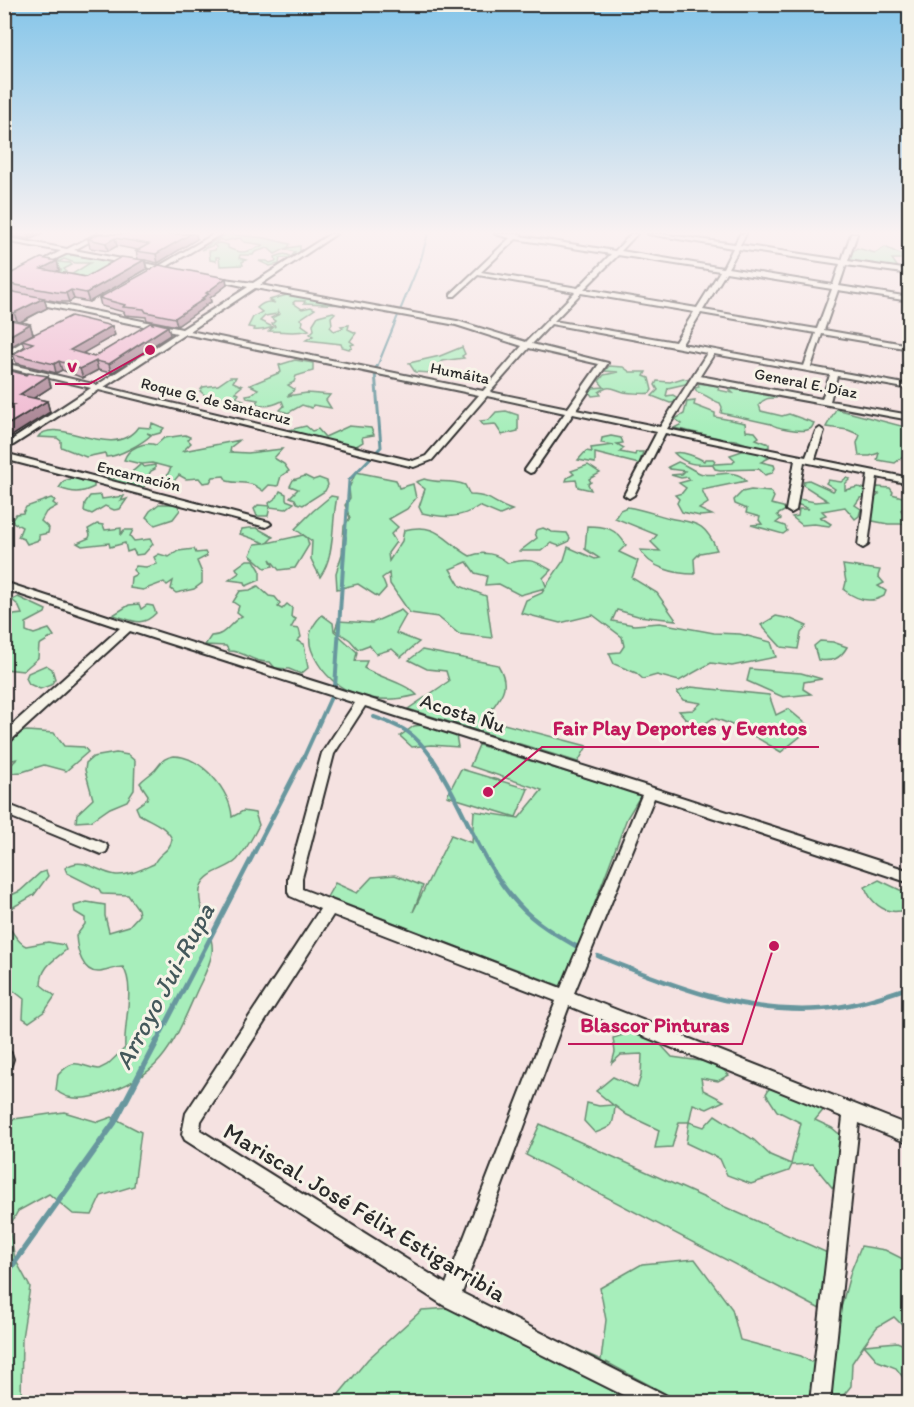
<svg xmlns="http://www.w3.org/2000/svg" width="914" height="1407" font-family="Itim,sans-serif">
<rect width="100%" height="100%" fill="#f5e2e1"/>
<filter id="ink" filterUnits="userSpaceOnUse"><feTurbulence type="fractalNoise" baseFrequency=".0167" numOctaves="2"/><feDisplacementMap in="SourceGraphic" scale="12" xChannelSelector="R" yChannelSelector="G"/><feConvolveMatrix kernelMatrix="1 2 1 2 8 2 1 2 1" color-interpolation-filters="sRGB"/></filter>
<g filter="url(#ink)">
<g fill="#a7eebb" stroke="#698c73" stroke-width="1.5">
<path d="M227 234 265 238 290 244 288 248 300 246V251L304 250 293 258H280L279 264 270 266 259 261H267L270 263 276 261 275 257C280 255 286 252 291 257L295 252 287 250V248L275 254 268 248 255 252 253 255H240L239 258 246 260 242 262 243 265 220 266 219 257H216V261L210 260 209 251 215 250 216 247 214 245 201 250 216 240H219L214 244 220 243 228 245V248C244 255 245 252 264 245L244 242 240 238 225 241 218 239Z"/>
<polygon points="885,247 900,254 902,259 892,259 897,266 893,267 850,262 852,252 857,248 875,253"/>
<polygon points="88,254 112,259 124,258 125,261 121,264 129,266 123,270 125,272 113,274 116,271 110,269 95,279 73,281 74,278 69,276 90,263 75,263 64,259 58,262 70,263 72,265 64,269 66,271 65,280 67,286 42,290 40,287 32,290 27,286 37,276 46,276 62,270 41,267 57,256"/>
<path d="M287 295 344 303 348 305 304 303 305 301H295L293 303 302 309 311 307 315 309 300 319 303 321 302 325 309 330C296 334 284 331 269 331L275 326 272 324 275 321 271 318 280 314 278 311 277 314 265 316 260 321 273 327C266 329 263 331 254 330L255 328 248 327 253 317 262 312 257 308C261 304 267 300 275 303L269 300Z"/>
<polygon points="333,312 335,313 331,317 332,324 330,327 334,331 343,328 341,326 349,325 348,329 356,333 350,341 354,344 351,345 352,348 349,349 342,347 341,344 306,340 313,336 310,334 314,330 313,324 318,316"/>
<polygon points="462,347 465,354 462,356 464,358 442,361 431,370 431,373 415,372 409,363 440,356"/>
<path d="M295 360 313 363V371L296 376 294 382 288 385 294 389 292 393 287 396 307 393 330 395 326 400 331 408 313 405 312 408 302 405 288 413 280 410 284 406 282 401C274 405 264 408 256 403L258 400 247 398 246 395 252 394 258 389 250 385 281 372 279 365Z"/>
<path d="M609 366 623 367 630 372H646L644 376 649 378 652 390 650 393C648 394 623 393 621 391 612 388 609 385 599 392L601 395 592 396 589 392 592 388 604 387 599 381 604 375 618 372 605 371Z"/>
<polygon points="230,377 236,377 233,382 242,386 235,392 239,394 236,398 244,400 240,404 228,402 222,397 207,397 200,391 203,387 218,385"/>
<polygon points="683,378 689,380 690,383 668,388 666,396 673,395 678,398 677,402 670,403 652,396 658,390 655,385 657,381 670,382"/>
<path d="M698 383 719 386 718 390 733 393 729 389C747 390 757 394 775 395L776 398C769 398 764 398 759 405L761 411 782 416 789 414 814 423C812 427 812 429 807 430 800 432 776 428 771 424L721 413 722 407 720 403C713 401 707 395 697 392L695 388 699 387Z"/>
<path d="M695 401 694 405 715 413V417L745 423 746 431 755 432 759 437 756 439 769 444V447C756 451 747 443 735 440 730 438 726 441 721 440L719 438 674 428 682 424 675 419 684 414 687 402Z"/>
<polygon points="836,409 909,428 909,454 907,453 895,463 877,460 879,453 870,456 859,456 857,443 860,435 848,430 826,427"/>
<polygon points="506,411 518,415 518,431 502,435 495,424 483,425 480,421 489,420 496,412"/>
<path d="M152 423 164 428 160 433 153 435 147 433 151 435C143 443 118 457 106 457L105 453 86 457 61 447V441L57 438 38 437C56 414 113 463 138 427L151 428Z"/>
<polygon points="306,426 312,431 318,429 325,437 349,426 371,428 374,435 362,437 363,442 355,447 336,445 289,430"/>
<path d="M185 435 190 437 188 440 191 443 183 451 240 440 231 447 230 452 248 453 282 449 274 458 284 464 289 471 281 476 278 486 269 485 263 491C248 479 243 485 227 481L224 476 213 477 210 482 203 483 199 478 186 479 179 475 174 481 165 479 171 468 152 463 142 464 144 467 155 465V469L151 471 144 482 145 486 130 492 103 480 108 477C124 481 131 473 141 464L124 460C128 448 144 441 156 445L164 438Z"/>
<polygon points="611,436 621,438 623,443 617,444 624,448 620,452 635,455 636,452 643,452 639,464 595,453 595,463 578,460 586,451 592,452 591,448 614,445 601,443 602,438"/>
<path d="M745 450 759 452 769 458 761 462 774 465 775 468 772 473 765 475 759 469 720 470 715 469 712 464C695 465 686 465 674 453 683 451 697 457 704 461L705 459H713L715 461 713 464H715L733 463 735 460 730 455Z"/>
<path d="M678 462C687 465 694 472 703 474 718 477 735 467 746 481L702 490 708 503 699 509 712 515 700 516 682 512 677 503 679 499 675 495 682 493 686 488 679 483 690 480 688 477 681 478 671 475 682 474 685 471 670 469 668 467Z"/>
<polygon points="588,465 600,473 589,479 591,482 588,484 591,490 578,487 576,480 566,481 567,478 574,474 571,471"/>
<path d="M356 472 396 480 399 488 413 484 416 498 407 509 389 519 398 527 391 534 396 542 388 553 389 561 402 541 404 530C439 522 442 540 470 556 483 550 497 554 508 563 527 558 535 560 551 570L543 578 546 586 564 560 568 547 595 559 599 558 585 549 587 526C605 526 616 528 626 545L619 552 638 561 632 578 657 593 676 620 638 616 617 610 612 621 634 625 660 623 714 633 740 634 771 642 776 657 732 666 711 663 679 681 657 675 643 679 636 673 614 664 609 653 620 652 624 646 622 637 593 615 560 623 521 613 526 600 542 593 545 588 520 595 499 584 485 585 487 576 475 573 467 562 450 569 460 586 486 596 492 638 459 634 438 617 410 613 390 584 389 573 382 578 386 588 378 597 358 584 337 589 336 573 342 554 344 526 350 518 345 505 350 498 349 488Z"/>
<polygon points="305,476 313,480 319,478 327,481 328,485 325,491 303,505 297,503 295,499 290,497 298,489 290,486 293,480"/>
<path d="M77 477 82 481 88 480 94 482V487C80 494 73 493 59 488L64 481Z"/>
<polygon points="846,478 850,479 845,484 845,490 858,487 869,490 866,497 860,498 855,505 861,509 859,516 855,519 845,507 822,511 826,515 820,517 831,524 829,526 814,524 802,525 792,517 798,516 799,509 809,509 797,504 799,499 815,502 828,501 803,485 804,481 809,480 833,491 835,489 826,483 828,480 841,482"/>
<path d="M424 479C438 484 451 479 465 485L470 495C494 496 491 503 512 510L500 515 479 506C460 519 444 518 422 513L419 507 425 489 416 482Z"/>
<polygon points="878,487 890,488 893,492 892,494 909,499 909,504 901,510 903,513 909,512 909,524 888,524 868,520 866,510 873,508 873,500 879,494 872,493 870,490"/>
<polygon points="751,490 771,492 774,497 771,504 783,507 786,510 777,515 781,519 776,523 785,526 787,531 783,534 751,525 762,524 759,520 760,517 746,513 747,509 735,504 734,500 742,492"/>
<polygon points="280,491 286,494 286,500 294,503 286,509 270,507 268,516 257,516 254,509 258,505 270,506 269,503 277,497"/>
<polygon points="101,495 102,499 124,496 121,501 127,499 120,509 114,510 105,506 92,514 84,511 85,503 90,496"/>
<path d="M331 496 337 497C331 523 336 554 320 577L311 559 312 541 295 529 313 511Z"/>
<polygon points="51,498 55,500 53,503 57,506 46,512 41,521 49,528 48,533 39,535 39,540 27,544 24,539 18,537 22,527 11,521 16,514 23,513 26,507"/>
<polygon points="159,504 177,504 180,510 173,519 155,525 146,517 150,511"/>
<path d="M627 507C641 509 655 514 669 518 697 524 704 521 717 550L700 553 694 559 695 574C675 574 650 568 640 550L660 551 651 542 657 535 615 518 620 510Z"/>
<polygon points="97,524 103,525 105,530 121,528 121,534 124,530 133,530 130,536 134,541 150,539 153,544 144,554 136,555 133,550 127,552 125,543 110,547 109,543 82,546 77,543 89,538 90,535 88,529"/>
<polygon points="249,528 257,528 273,537 267,543 303,535 307,538 309,545 295,568 279,570 270,559 273,566 265,568 250,555 255,544 265,543 240,534 242,529"/>
<polygon points="543,528 552,532 567,533 570,538 568,542 559,546 551,543 541,551 520,551 537,538 535,533 536,530"/>
<polygon points="194,549 196,553 205,552 207,556 197,561 202,573 202,583 194,589 176,593 171,589 173,581 167,585 164,582 143,590 130,588 131,577 137,574 133,570 136,566 146,567 157,564 154,557 159,554 169,557 178,551"/>
<polygon points="247,560 254,560 260,570 260,580 246,586 245,582 229,580 239,573 236,568"/>
<path d="M843 565 880 570 878 576 884 583 878 586 886 591 884 596C870 604 857 600 844 590L846 582Z"/>
<path d="M258 586 269 596 275 597 280 603 278 607 282 609 287 604 292 608 291 617 296 619 291 628 299 629 301 637 297 641 304 644 308 668 301 674 289 669 275 668 270 662C252 663 245 651 229 651L226 646 205 645 211 636C226 636 229 623 242 616L237 612 239 606 233 602 240 591 250 590Z"/>
<polygon points="18,597 46,610 45,613 26,623 26,631 34,634 49,629 54,636 39,645 38,658 23,671 5,669 5,654 12,643 5,643 5,616 22,614 18,605 12,600"/>
<path d="M139 604 141 609 147 605 153 606 156 613C141 629 130 619 113 615L129 605Z"/>
<polygon points="401,610 406,615 396,633 419,642 401,657 392,649 376,654 369,645 358,649 350,640 335,630 338,621 372,623"/>
<path d="M322 615 333 623 334 631 357 652 355 661H367L364 668C378 677 406 683 417 695 376 706 334 696 314 656 306 640 309 628 322 615Z"/>
<polygon points="776,616 791,619 807,626 801,633 798,649 781,647 761,625"/>
<path d="M820 641 833 642 847 647C840 659 833 662 818 660L814 646Z"/>
<path d="M422 650 498 665C513 690 498 698 485 719L587 746 578 762 408 709 449 681 446 671 427 669 409 660Z"/>
<polygon points="46,665 52,669 55,679 51,685 40,689 29,684 26,678 28,673"/>
<polygon points="750,669 801,673 822,679 804,682 803,689 811,694 783,697 747,681"/>
<path d="M691 687 769 695 776 715 788 709 811 728 781 752C759 739 737 725 713 718L702 726 686 719 679 711 693 710 701 703 683 700 677 692Z"/>
<polygon points="422,725 439,726 456,735 458,747 431,745 412,747 400,736 414,726"/>
<polygon points="27,731 54,733 64,746 84,747 88,752 66,771 44,765 22,772 10,773 9,767 17,759 5,762 5,749 21,732"/>
<polygon points="479,745 641,795 627,818 563,987 327,897 335,883 357,893 372,877 395,875 423,886 413,912 451,835 472,843 474,811 519,818 542,790 470,766"/>
<polygon points="116,753 128,755 135,761 134,790 127,801 110,808 91,821 76,822 77,814 93,799 85,770 86,763 93,757"/>
<path d="M174 756C201 756 231 791 232 817L243 811 255 813 259 825C253 837 246 850 237 860 227 870 207 871 201 886 194 905 215 933 212 953 209 969 201 981 195 995 171 1050 160 1077 99 1095 85 1099 67 1101 56 1090L58 1075C76 1055 79 1067 99 1069L107 1065 125 1048C123 1024 136 987 123 967 115 967 108 971 100 972 82 974 77 949 76 936L85 924V918L75 912 74 906 87 902 105 905V916L109 932 129 926 139 915 138 909 128 895 102 894 99 889 67 873 65 868C83 855 98 873 116 875 129 876 142 869 154 864 158 853 170 852 172 839 165 825 152 822 139 814L136 807 147 799 148 795 140 783C144 778 150 775 155 770 162 762 162 758 174 756Z"/>
<polygon points="461,769 528,789 516,817 447,796"/>
<polygon points="46,871 48,876 34,895 5,912 5,898 20,891 40,873"/>
<path d="M879 880 900 890 909 891V909C906 909 903 910 900 911 883 914 870 901 865 887Z"/>
<path d="M5 925C14 930 15 941 26 946L48 942 64 945 66 950C53 961 41 967 41 985L55 996 45 1011 29 1022 23 1018 24 999 5 984Z"/>
<path d="M633 1032 645 1034 661 1045 672 1057 715 1063 729 1075 718 1081 701 1078 703 1090 724 1101 707 1109 693 1104 689 1122 704 1127 715 1115 754 1140 770 1155 791 1164 801 1123 777 1111 766 1094 771 1085 825 1108 815 1120 832 1128 844 1138 835 1191 813 1164 792 1165 789 1171 751 1184 727 1175 720 1159 686 1143 689 1122H679L672 1147 655 1148 659 1130 627 1115 615 1106C613 1125 615 1126 595 1133L584 1121 587 1103 599 1106 613 1105 596 1091 613 1077 637 1088 641 1076 642 1054 621 1055 612 1063 615 1052 613 1038Z"/>
<polygon points="64,1112 98,1122 112,1117 141,1132 134,1186 101,1196 92,1215 73,1214 49,1194 18,1211 9,1227 15,1259 30,1287 22,1338 21,1402 5,1402 5,1129 14,1119"/>
<polygon points="540,1124 832,1255 822,1310 526,1155"/>
<polygon points="861,1246 885,1250 909,1262 909,1332 894,1317 877,1327 864,1345 897,1342 909,1347 909,1402 906,1402 909,1385 896,1368 878,1361 864,1345 852,1363 851,1386 838,1402 828,1402 821,1395 820,1402 681,1402 606,1362 656,1402 329,1402 334,1400 368,1359 422,1310 480,1306 601,1360 606,1320 600,1288 642,1264 695,1259 732,1309 740,1340 801,1356 811,1362 835,1330 851,1271"/>
</g>
<g fill="none" stroke-linecap="round" stroke-linejoin="round">
<polyline stroke="#67979e" stroke-width="2" points="377,367 421,259 428,234"/>
<polyline stroke="#67979e" stroke-width="3" points="345,539 349,480 381,447 375,372 377,366"/>
<g stroke="#67979e" stroke-width="4">
<polyline points="335,687 345,537"/>
<path d="M374 717C404 728 413 731 433 759"/>
<polyline points="303,759 331,697"/>
</g>
<g stroke="#67979e" stroke-width="4.5">
<path d="M432 758C464 804 479 862 518 904 535 923 558 936 581 949"/>
<path d="M598 956C668 984 744 1015 821 1009 851 1007 881 997 910 987"/>
<polyline points="156,1043 303,758"/>
</g>
<polyline stroke="#67979e" stroke-width="6" points="4,1277 114,1123 157,1041"/>
<g stroke="#2b2b2b" stroke-width="4">
<g id="street">
<path d="M97 234H104L74 250 159 266 214 234H221L166 267 173 269V271C168 273 163 270 157 272L155 269 68 253 35 269 32 267 33 266 61 251 4 241V237L67 249Z"/>
<path d="M330 234H336L260 285 457 321 526 342 575 292 478 275 455 296H451V294L510 238 495 234H521L520 236 615 251 631 234H637L621 251 723 268 733 248 648 234H660L735 244 740 234H746L740 245 842 260 851 234H857L848 261 910 270V274L846 265 839 286 910 297V301L838 290 824 330 910 345V349L822 334 811 367 910 385V389L837 376 830 401 910 415V420L697 381 667 429 806 457 816 431 820 428 824 431 815 459 910 478V484L877 477 868 545 863 548 858 545 868 475 804 462 796 510 791 513 786 510 795 460 665 433 634 495 629 498 624 495 657 432 573 414 533 472 530 473 525 470 565 413 487 396 432 460 414 467 99 390 4 451V445L91 388 4 367V363L97 385 177 333 4 297V293L182 329 248 287 210 279V277L253 283ZM516 239 611 254 578 288 481 272ZM739 249 840 264 833 285 728 268ZM618 255 720 271 697 308 584 289ZM726 272 832 289 817 329 703 310ZM255 288 456 325 522 346 483 391 190 331ZM581 293 694 312 675 342 554 321ZM701 313 816 333 804 366 682 344ZM551 324 707 353 660 427 576 410 608 363 532 344ZM185 334 479 395 426 456 413 461 104 387ZM529 348 599 364 568 408 490 392ZM714 354 830 375 822 399 700 376Z"/>
<polygon points="34,335 41,337 4,358 4,353"/>
<polygon points="4,453 269,522 271,524 266,527 4,459"/>
<path d="M4 582 132 624 650 787 910 871V883L654 798 574 993 910 1126V1144L859 1123 830 1402H810L843 1117 569 1006 462 1293 665 1395 668 1402H637L443 1305 185 1140 182 1134 186 1113 320 909 290 896 288 892V878L322 753 355 703 130 631 8 743 4 744V732L120 628 4 589ZM365 706 642 795 561 988 302 889V878L334 754ZM333 915 556 1001 446 1284 200 1130 201 1121Z"/>
<polygon points="4,803 106,844 108,848 106,852 101,854 4,814"/>
<polygon points="4,1050 11,1053 13,1059 11,1065 5,1067"/>
</g>
</g>
<use href="#street" fill="#f7f3e8" fill-rule="evenodd"/>
</g>
<g fill="#ce9fb4" stroke="#2b2b2b" stroke-width="1.5">
<polygon points="4,234 43,234 30,239 4,235"/>
<polygon points="98,234 197,239 158,263 145,260 147,269 89,302 74,299 69,302 59,302 44,299 47,308 21,322 30,324 33,334 25,338 115,335 82,353 94,357 152,323 152,322 170,335 111,373 98,370 83,378 62,370 56,373 16,363 13,354 24,347 22,340 12,346 4,344 4,277 57,261 59,270 56,272 86,277 138,259 136,251 138,250 117,246 108,251 90,248 88,239"/>
<polygon points="227,285 210,298 211,302 205,305 206,306 177,326 147,320 146,317 125,315 124,312 101,306 99,298"/>
<polygon points="4,369 26,375 48,376 51,387 34,398 47,401 50,412 4,441"/>
</g>
<g fill="#a88292" stroke="#2b2b2b" stroke-width="1.5">
<polygon points="29,234 43,234 30,239"/>
<polygon points="188,234 196,234 197,239 158,263 156,254"/>
<polygon points="115,238 117,246 108,251 106,243"/>
<polygon points="144,260 147,269 89,302 86,293"/>
<polygon points="57,261 59,270 44,279 41,269"/>
<polygon points="226,278 227,285 210,298 211,302 205,305 206,306 177,326 175,318 202,298 206,293"/>
<polygon points="71,290 74,299 69,302 66,293"/>
<polygon points="44,298 47,308 18,323 14,313"/>
<polygon points="30,324 33,334 12,346 9,336"/>
<polygon points="112,326 115,335 73,359 70,350"/>
<polygon points="168,326 170,335 111,373 109,364"/>
<polygon points="59,361 62,370 56,373 54,364"/>
<polygon points="96,361 98,370 83,378 80,369"/>
<polygon points="48,376 51,387 23,405 19,395"/>
<polygon points="47,401 50,412 4,441 4,427"/>
</g>
<g fill="#f0b9d1" stroke="#2b2b2b" stroke-width="1.5">
<polygon points="98,234 191,234 156,254 136,251 149,244 115,238 106,243 88,239"/>
<polygon points="121,257 144,260 86,293 71,290 66,293 56,292 4,283 4,277 41,258 57,261 41,269 86,277"/>
<polygon points="159,265 226,278 206,293 209,294 202,298 204,299 175,318 146,312 144,309 123,307 125,305 99,298"/>
<polygon points="4,290 44,298 14,313 4,311"/>
<polygon points="71,316 112,326 70,350 94,357 150,323 153,324 152,322 168,326 109,364 96,361 80,369 59,361 54,364 13,354 33,343 22,340"/>
<polygon points="4,319 6,319 30,324 9,336 4,335"/>
<polygon points="4,369 26,375 28,373 48,376 19,395 47,401 4,427 4,412 14,405 4,403"/>
</g>
</g>
<linearGradient id="sky" x2="0" y2="1"><stop stop-color="#84c5e9"/><stop offset="0.54" stop-color="#faf2f2"/><stop offset="1" stop-color="#faf2f2" stop-opacity="0"/></linearGradient>
<rect width="914" height="431" fill="url(#sky)"/>
<g text-anchor="middle" dominant-baseline="central" stroke-width="6" stroke-linejoin="round" paint-order="stroke">
<g font-size="16" fill="#2b2b2b" stroke="#f7f3e8">
<text transform="translate(460 373) rotate(11)">Humáita</text>
<text transform="translate(806 383) rotate(11)">General E. Díaz</text>
<text transform="translate(216 401) rotate(14)">Roque G. de Santacruz</text>
<text transform="translate(139 476) rotate(14)">Encarnación</text>
</g>
<g font-size="20" fill="#2b2b2b" stroke="#f7f3e8">
<text transform="translate(463 713) rotate(18)">Acosta Ñu</text>
</g>
<g font-size="24" fill="#2b2b2b" stroke="#f7f3e8">
<text transform="translate(365 1212) rotate(31)">Mariscal. José Félix Estigarribia</text>
</g>
<g font-size="26" font-style="italic" fill="#44585b" stroke="#f7f3e8">
<text transform="translate(164 986) rotate(-62)">Arroyo Jui-Rupa</text>
</g>
</g>
<path fill="none" stroke="#c2185b" stroke-width="2" d="M150 350L89 384H55M488 792L542 747H819M774 946L742 1044H568"/>
<g fill="#c2185b" stroke="#f7f3e8" stroke-width="2">
<circle cx="150" cy="350" r="6"/>
<circle cx="488" cy="792" r="6"/>
<circle cx="774" cy="946" r="6"/>
</g>
<g font-size="21" text-anchor="middle" font-weight="bold" fill="#c2185b" stroke="#f7f3e8" stroke-width="6" stroke-linejoin="round" paint-order="stroke">
<text x="72" y="372">v</text>
<text x="680" y="735">Fair Play Deportes y Eventos</text>
<text x="655" y="1032">Blascor Pinturas</text>
</g>
<rect width="914" height="1407" fill="none" stroke="#f7f3e8" stroke-width="24"/>
<rect x="12" y="12" width="890" height="1383" fill="none" stroke="#2b2b2b" stroke-width="2" filter="url(#ink)"/>
</svg>
